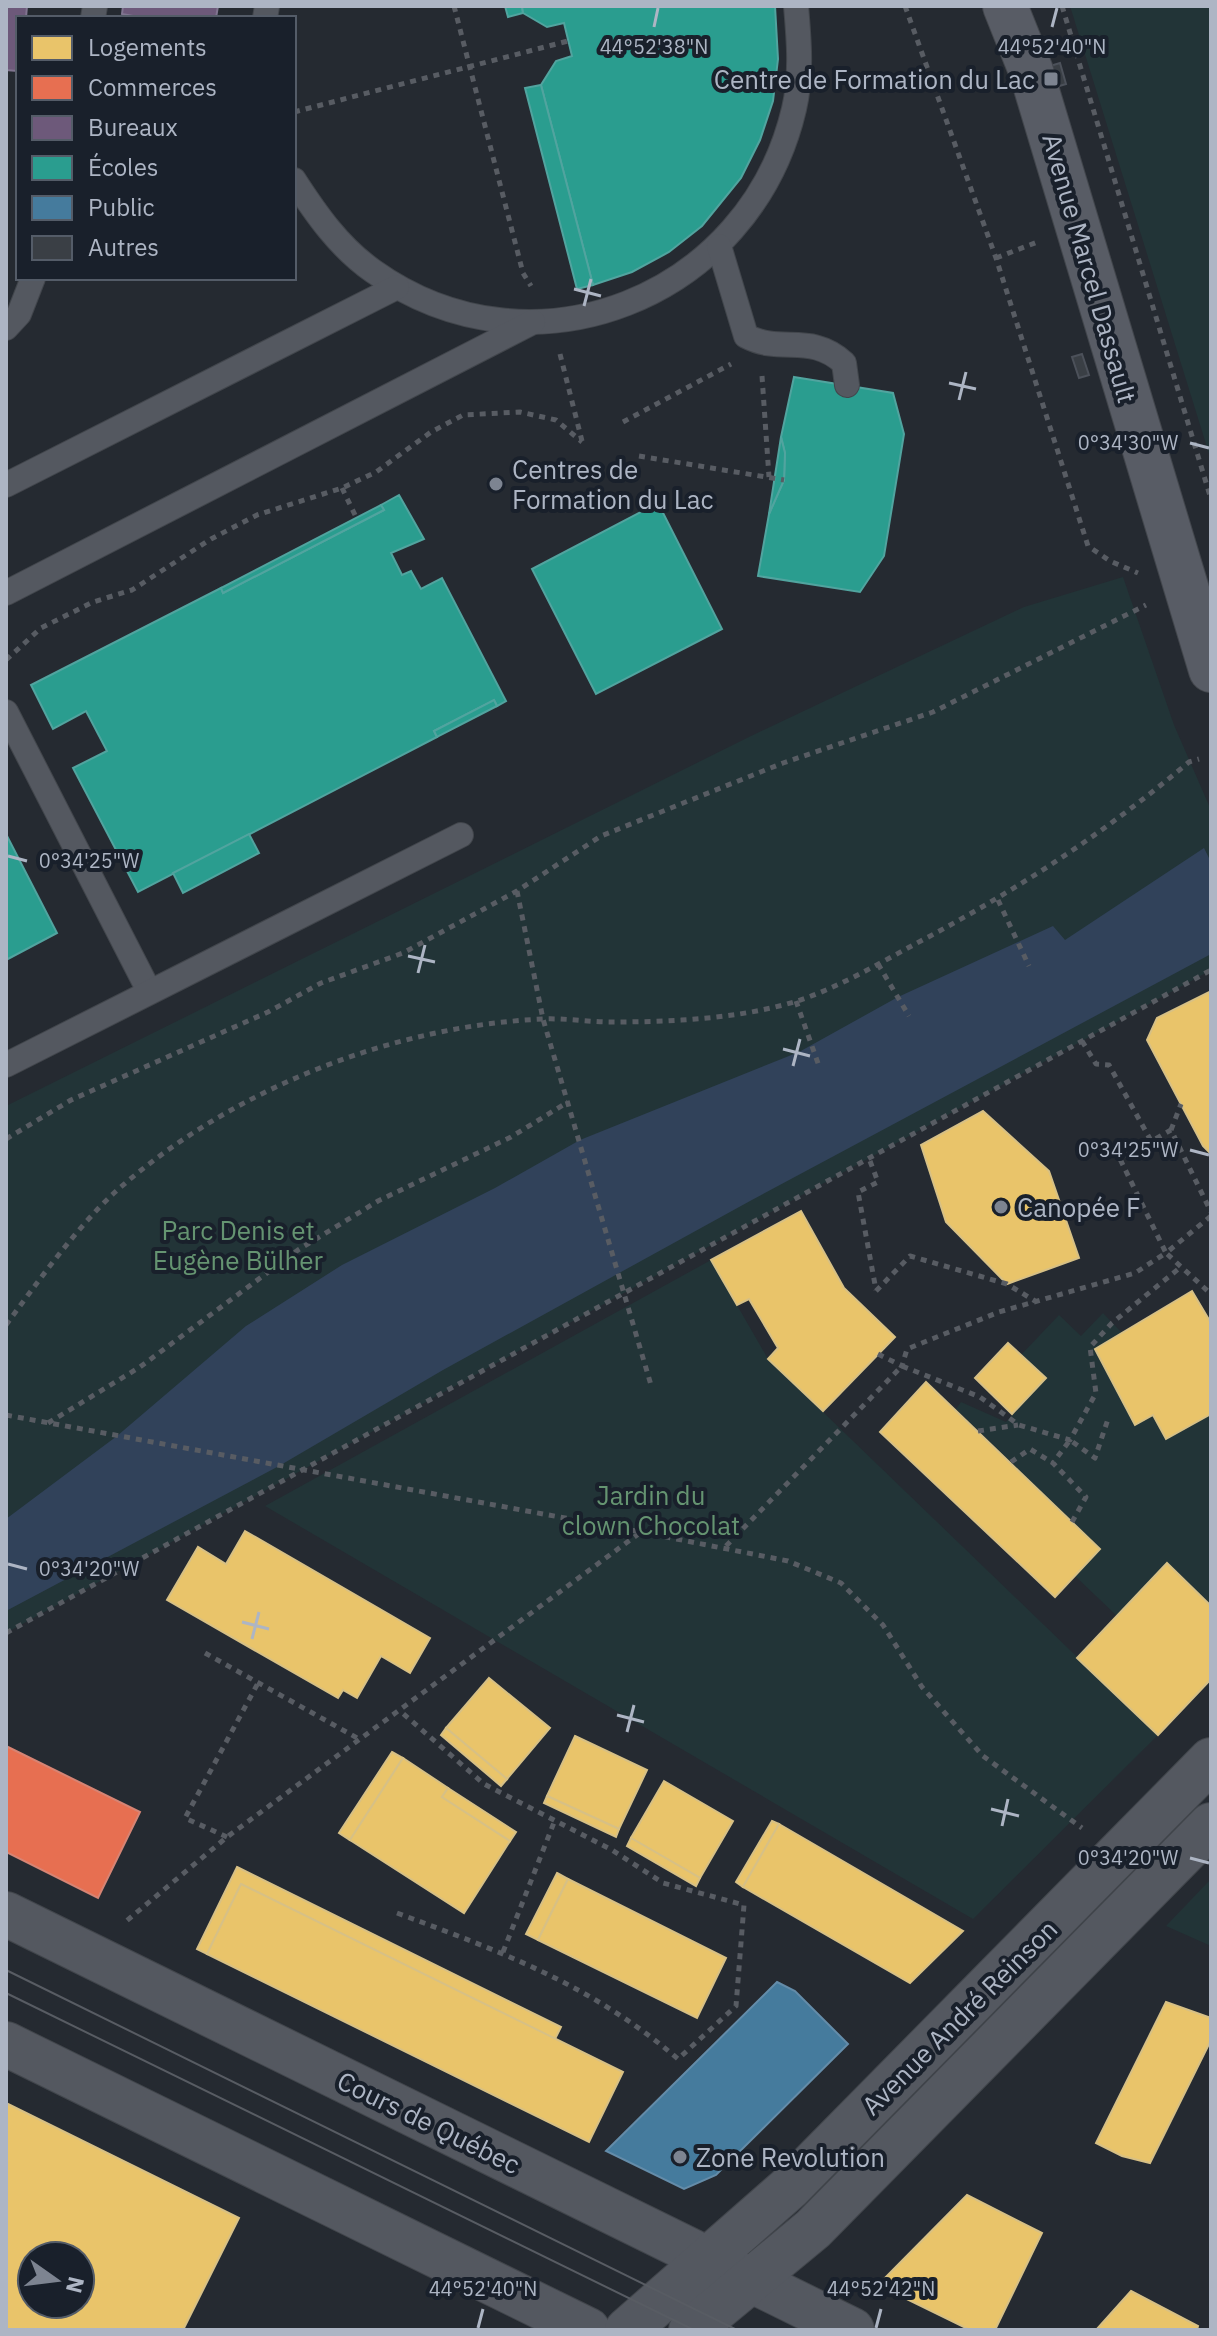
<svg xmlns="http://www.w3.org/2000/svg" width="1217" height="2336" font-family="'IBM Plex Sans',sans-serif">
<rect width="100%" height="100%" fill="#252a31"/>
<g fill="#223437">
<polygon points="1070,6 1211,6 1211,460"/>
<polygon points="1123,577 1174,725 1211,810 1211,970 6,1633 6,1106 751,736 1024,607"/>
<polygon points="711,1260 768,1359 1158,1735 973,1919 265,1506"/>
<polygon points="1103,1313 1122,1333 1095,1349 1135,1425 1153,1415 1166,1439 1211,1414 1211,1606 1166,1563 1117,1616 1074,1575 1100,1548 956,1409 961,1402 1006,1422 1046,1378 1021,1355 1059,1315 1081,1336"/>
<polygon points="1211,1879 1211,1946 1166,1926"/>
</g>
<polygon fill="#31425a" points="1204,848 1211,862 1211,954 750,1201 443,1370 279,1466 6,1611 6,1519 117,1436 246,1326 342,1265 495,1188 580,1140 799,1052 898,997 1053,926 1065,940"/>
<g fill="#e9c46a" stroke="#d7c085" stroke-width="2" fill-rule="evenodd">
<polygon points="1211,991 1211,1154 1203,1146 1147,1040 1157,1018"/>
<polygon points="983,1111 1049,1171 1079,1258 1007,1284 946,1222 921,1145"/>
<polygon points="801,1211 844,1288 895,1337 823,1411 768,1359 778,1348 749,1299 737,1305 711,1260"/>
<polygon points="1192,1291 1211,1323 1211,1414 1166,1439 1153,1415 1135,1425 1095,1349"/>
<polygon points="1008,1343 1046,1378 1012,1414 975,1378"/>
<polygon points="926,1382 1100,1549 1055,1597 880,1432"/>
<polygon points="245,1531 430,1638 410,1673 381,1656 357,1698 343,1690 338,1698 167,1600 198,1547 226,1564"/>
<polygon points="1167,1563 1211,1606 1211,1679 1158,1735 1077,1658"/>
<polygon points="489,1678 550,1728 507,1779 446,1728"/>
<polygon points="446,1728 507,1779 501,1786 441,1735"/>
<polygon points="575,1736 647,1770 619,1829 547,1796"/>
<polygon points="392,1752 403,1758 350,1840 339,1833"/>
<polygon points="403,1758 448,1788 442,1797 510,1841 464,1913 350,1840"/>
<polygon points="664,1781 733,1821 700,1878 631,1838"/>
<polygon points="448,1788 516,1832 510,1841 442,1797"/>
<polygon points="547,1796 619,1829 616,1837 544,1803"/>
<polygon points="772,1821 779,1824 743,1887 736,1882"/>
<polygon points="779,1824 963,1931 910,1983 743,1887"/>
<polygon points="631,1838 700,1878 696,1886 627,1846"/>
<polygon points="237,1867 561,2027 555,2039 241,1884 207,1954 197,1949"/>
<polygon points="557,1873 568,1879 538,1940 526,1934"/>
<polygon points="568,1879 726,1958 697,2018 538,1940"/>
<polygon points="241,1884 623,2072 589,2142 207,1954"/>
<polygon points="1166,2002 1211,2018 1211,2040 1150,2163 1122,2156 1096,2143"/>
<path d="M6 2103 239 2218 183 2330H6ZM32 2256H80V2304H32Z"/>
<polygon points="967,2195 1042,2233 995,2330 970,2330 878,2285"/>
<polygon points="1131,2291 1198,2326 1197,2330 1096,2330"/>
</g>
<polygon fill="#e76f51" stroke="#d68474" stroke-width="2" points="6,1746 140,1812 98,1898 6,1852"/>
<g fill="#6d597a" stroke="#807590" stroke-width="2">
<polygon points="6,6 27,6 26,18 18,18 17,71 6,70"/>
<polygon points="123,6 218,6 216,18 144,18 122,14"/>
</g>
<g fill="#2a9d8f" stroke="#51a49f" stroke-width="2">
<polygon points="505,6 522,6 523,13 508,17"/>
<polygon points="522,6 775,6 778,59 773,101 760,140 741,178 702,226 669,252 632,272 593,285 541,85 556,61 572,56 564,23 547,27 523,13"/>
<polygon points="541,85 593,285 577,289 525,88"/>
<polygon points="794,377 893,393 904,434 884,556 860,592 758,576 769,514 784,480 785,453 781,437"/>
<polygon points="781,437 785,453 784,480 769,514"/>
<polygon points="399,495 424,539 391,553 402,575 411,571 421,589 442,578 506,701 497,706 494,700 434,731 437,737 138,892 73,768 107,751 86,711 53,729 31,685 221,588 223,593 384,510 381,505"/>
<polygon points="658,503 722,629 596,694 532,569"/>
<polygon points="381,505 384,510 223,593 221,588"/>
<polygon points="494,700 497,706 437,737 434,731"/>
<polygon points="6,834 57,933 6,960"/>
<polygon points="249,834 259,853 183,893 173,873"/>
</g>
<polygon fill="#457b9d" stroke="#648ca9" stroke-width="2" points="777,1982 795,1991 848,2044 716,2175 684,2189 606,2151"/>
<g fill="#3a3f45" stroke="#4c515a" stroke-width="2">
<polygon points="1060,63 1066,84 1056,87 1050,66"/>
<polygon points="1082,354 1089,375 1079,378 1072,357"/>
</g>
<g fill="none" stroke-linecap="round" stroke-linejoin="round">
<g stroke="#42464c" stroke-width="26">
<g id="lane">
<polyline points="93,18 95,6"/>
<polyline points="265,18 267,6"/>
<path d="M294 180C316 214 339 247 373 271 533 385 750 297 794 109 802 75 799 40 796 6"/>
<path d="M719 246 746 336C782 355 810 332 844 363L847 385"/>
<polyline points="6,328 19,314 33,278"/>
<polyline points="6,485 397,287"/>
<polyline points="6,593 533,322"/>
<polyline points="6,712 149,991"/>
<polyline points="6,1065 461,835"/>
</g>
</g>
<g stroke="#42464c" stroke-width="46">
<g id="street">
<polyline points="6,1914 852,2330"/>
<polyline points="6,2044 588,2330"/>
<polyline points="627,2330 789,2188 1211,1760"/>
<polyline points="691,2330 813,2229 1211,1825"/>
</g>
</g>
<g stroke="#42464c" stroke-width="46">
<polyline id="secondary" points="1005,6 1031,71 1211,670"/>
</g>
<g stroke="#585c63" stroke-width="5" stroke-dasharray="6 6" stroke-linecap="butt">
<polyline points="454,6 523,273 531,286"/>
<polyline points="905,6 996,258 1088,546 1110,561 1138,573"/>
<polyline points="1062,6 1211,499"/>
<polyline points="294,112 568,41"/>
<polyline points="996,258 1040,241"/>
<polyline points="560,354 582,441"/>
<polyline points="762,376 769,477"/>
<polyline points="623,422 731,364"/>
<polyline points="639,456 784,480"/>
<polyline points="342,488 356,517"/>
<polyline points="6,660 41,628 93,602 132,590 211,539 257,515 342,488 376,472 431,432 463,415 520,412 556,420 582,442"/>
<polyline points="517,891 543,1019 651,1385"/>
<polyline points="998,900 1029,966"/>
<polyline points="878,964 909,1016"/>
<polyline points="796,1001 819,1066"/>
<polyline points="1082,1041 1096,1064 1109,1065 1150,1139"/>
<polyline points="1171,1130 1181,1104"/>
<polyline points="6,1139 71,1100 268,1012 321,983 403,953 517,891 601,836 783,763 933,712 1146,605"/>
<polyline points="870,1161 878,1182 858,1192 876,1290"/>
<polyline points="1211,1216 1166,1253 1211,1294"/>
<polyline points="876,1291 910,1256 1007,1284 1035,1301"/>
<path d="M6 1325C36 1284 77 1227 114 1193 228 1091 390 1026 543 1019 566 1018 589 1022 611 1022 672 1022 736 1019 794 1002 836 989 878 964 917 943 1017 890 1102 835 1189 762L1199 759"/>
<polyline points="878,1354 902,1366 907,1349 999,1312 1135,1273 1166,1253 1120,1159 1171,1130 1211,1212"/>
<polyline points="6,1415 641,1532 227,1837 124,1923"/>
<polyline points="48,1423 140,1367 298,1250 378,1201 511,1137 568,1102"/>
<polyline points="978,1431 1018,1425"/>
<polyline points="1011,1462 1030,1449 1053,1463"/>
<polyline points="1072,1522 1086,1497 1053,1463 1070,1440 1095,1458 1109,1416"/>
<polyline points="641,1532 788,1561 841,1583 883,1625 922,1687 983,1756 1082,1828"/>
<polyline points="726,1546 902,1366 980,1397 1019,1425 1070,1440 1096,1393 1090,1347 1112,1323 1182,1266"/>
<polyline points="6,1633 1211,970"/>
<polyline points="205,1653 359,1739"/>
<polyline points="227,1837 185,1818 258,1683"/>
<path d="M397 1913C502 1952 592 1985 678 2059L736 2006 744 1905 663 1883 612 1850 484 1784 399 1710"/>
<polyline points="503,1952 555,1820"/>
</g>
<use href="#lane" stroke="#545860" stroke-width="24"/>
<use href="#street" stroke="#545860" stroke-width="44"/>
<use href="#secondary" stroke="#585c65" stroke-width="44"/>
<g stroke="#585c63" stroke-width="2">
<polyline points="6,1970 737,2330"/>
<polyline points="6,1993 694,2330"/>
</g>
</g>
<path fill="none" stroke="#adb5c4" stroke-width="3" d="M654 27 658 8M1052 27 1057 8M574 289 601 296M584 306 591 279M949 383 976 389M959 400 966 372M1190 443 1209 448M8 856 27 861M408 956 435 962M418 973 425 945M783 1049 810 1056M793 1066 800 1039M1190 1150 1209 1155M8 1564 27 1569M242 1622 269 1629M252 1639 259 1612M617 1715 644 1722M627 1732 634 1705M991 1809 1019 1816M1002 1826 1008 1799M1190 1858 1209 1863M478 2328 483 2309M876 2328 881 2309"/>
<g fill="#7d8491" stroke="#19202b" stroke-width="3">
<rect x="1043" y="71" width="16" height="16" rx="4"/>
<circle cx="496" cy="484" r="8"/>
<circle cx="1001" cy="1207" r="8"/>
<circle cx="680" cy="2157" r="8"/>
</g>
<g text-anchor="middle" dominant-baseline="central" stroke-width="8" stroke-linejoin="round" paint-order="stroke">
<g font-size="26" fill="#adb5c4" stroke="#19202b" text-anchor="start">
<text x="1035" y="79" text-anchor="end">Centre de Formation du Lac</text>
<text x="512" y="469">Centres de<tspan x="512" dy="30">Formation du Lac</tspan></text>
<text x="1017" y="1207">Canopée F</text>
<text x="696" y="2157">Zone Revolution</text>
</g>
<g font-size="26" fill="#adb5c4" stroke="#19202b">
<text transform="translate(1090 268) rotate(74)">Avenue Marcel Dassault</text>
<text transform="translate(959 2017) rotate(-45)">Avenue André Reinson</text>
<text transform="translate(429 2122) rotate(26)">Cours de Québec</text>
</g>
<g font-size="26" fill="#659471" stroke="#19202b">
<text x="238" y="1230">Parc Denis et<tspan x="238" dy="30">Eugène Bülher</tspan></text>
<text x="651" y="1495">Jardin du<tspan x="651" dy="30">clown Chocolat</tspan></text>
</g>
</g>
<g font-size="20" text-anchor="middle" fill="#adb5c4" stroke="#19202b" stroke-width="8" stroke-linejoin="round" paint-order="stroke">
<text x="654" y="54">44°52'38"N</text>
<text x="1052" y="54">44°52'40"N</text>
<text x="1128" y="450">0°34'30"W</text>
<text x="89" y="868">0°34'25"W</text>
<text x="1128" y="1157">0°34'25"W</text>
<text x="89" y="1576">0°34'20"W</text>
<text x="1128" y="1865">0°34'20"W</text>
<text x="483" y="2296">44°52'40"N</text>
<text x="881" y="2296">44°52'42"N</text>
</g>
<rect width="1217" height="2336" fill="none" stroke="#adb5c4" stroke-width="16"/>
<rect x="16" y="16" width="280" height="264" fill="#19202b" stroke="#545c68" stroke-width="2"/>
<rect x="32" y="36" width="40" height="24" fill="#e9c46a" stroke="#545c68" stroke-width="2"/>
<text x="88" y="56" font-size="24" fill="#adb5c4">Logements</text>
<rect x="32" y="76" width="40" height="24" fill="#e76f51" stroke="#545c68" stroke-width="2"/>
<text x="88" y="96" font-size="24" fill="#adb5c4">Commerces</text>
<rect x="32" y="116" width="40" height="24" fill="#6d597a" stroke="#545c68" stroke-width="2"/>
<text x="88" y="136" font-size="24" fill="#adb5c4">Bureaux</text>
<rect x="32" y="156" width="40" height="24" fill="#2a9d8f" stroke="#545c68" stroke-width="2"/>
<text x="88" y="176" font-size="24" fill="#adb5c4">Écoles</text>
<rect x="32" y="196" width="40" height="24" fill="#457b9d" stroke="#545c68" stroke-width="2"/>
<text x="88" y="216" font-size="24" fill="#adb5c4">Public</text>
<rect x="32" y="236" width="40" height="24" fill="#3a3f45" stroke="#545c68" stroke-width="2"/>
<text x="88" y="256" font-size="24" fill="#adb5c4">Autres</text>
<g transform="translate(56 2280) rotate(104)"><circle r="38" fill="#19202b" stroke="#545c68" stroke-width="2"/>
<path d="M0-6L14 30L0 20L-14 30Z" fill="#7d8491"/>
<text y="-12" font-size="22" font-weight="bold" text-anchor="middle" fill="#adb5c4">N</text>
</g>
</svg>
